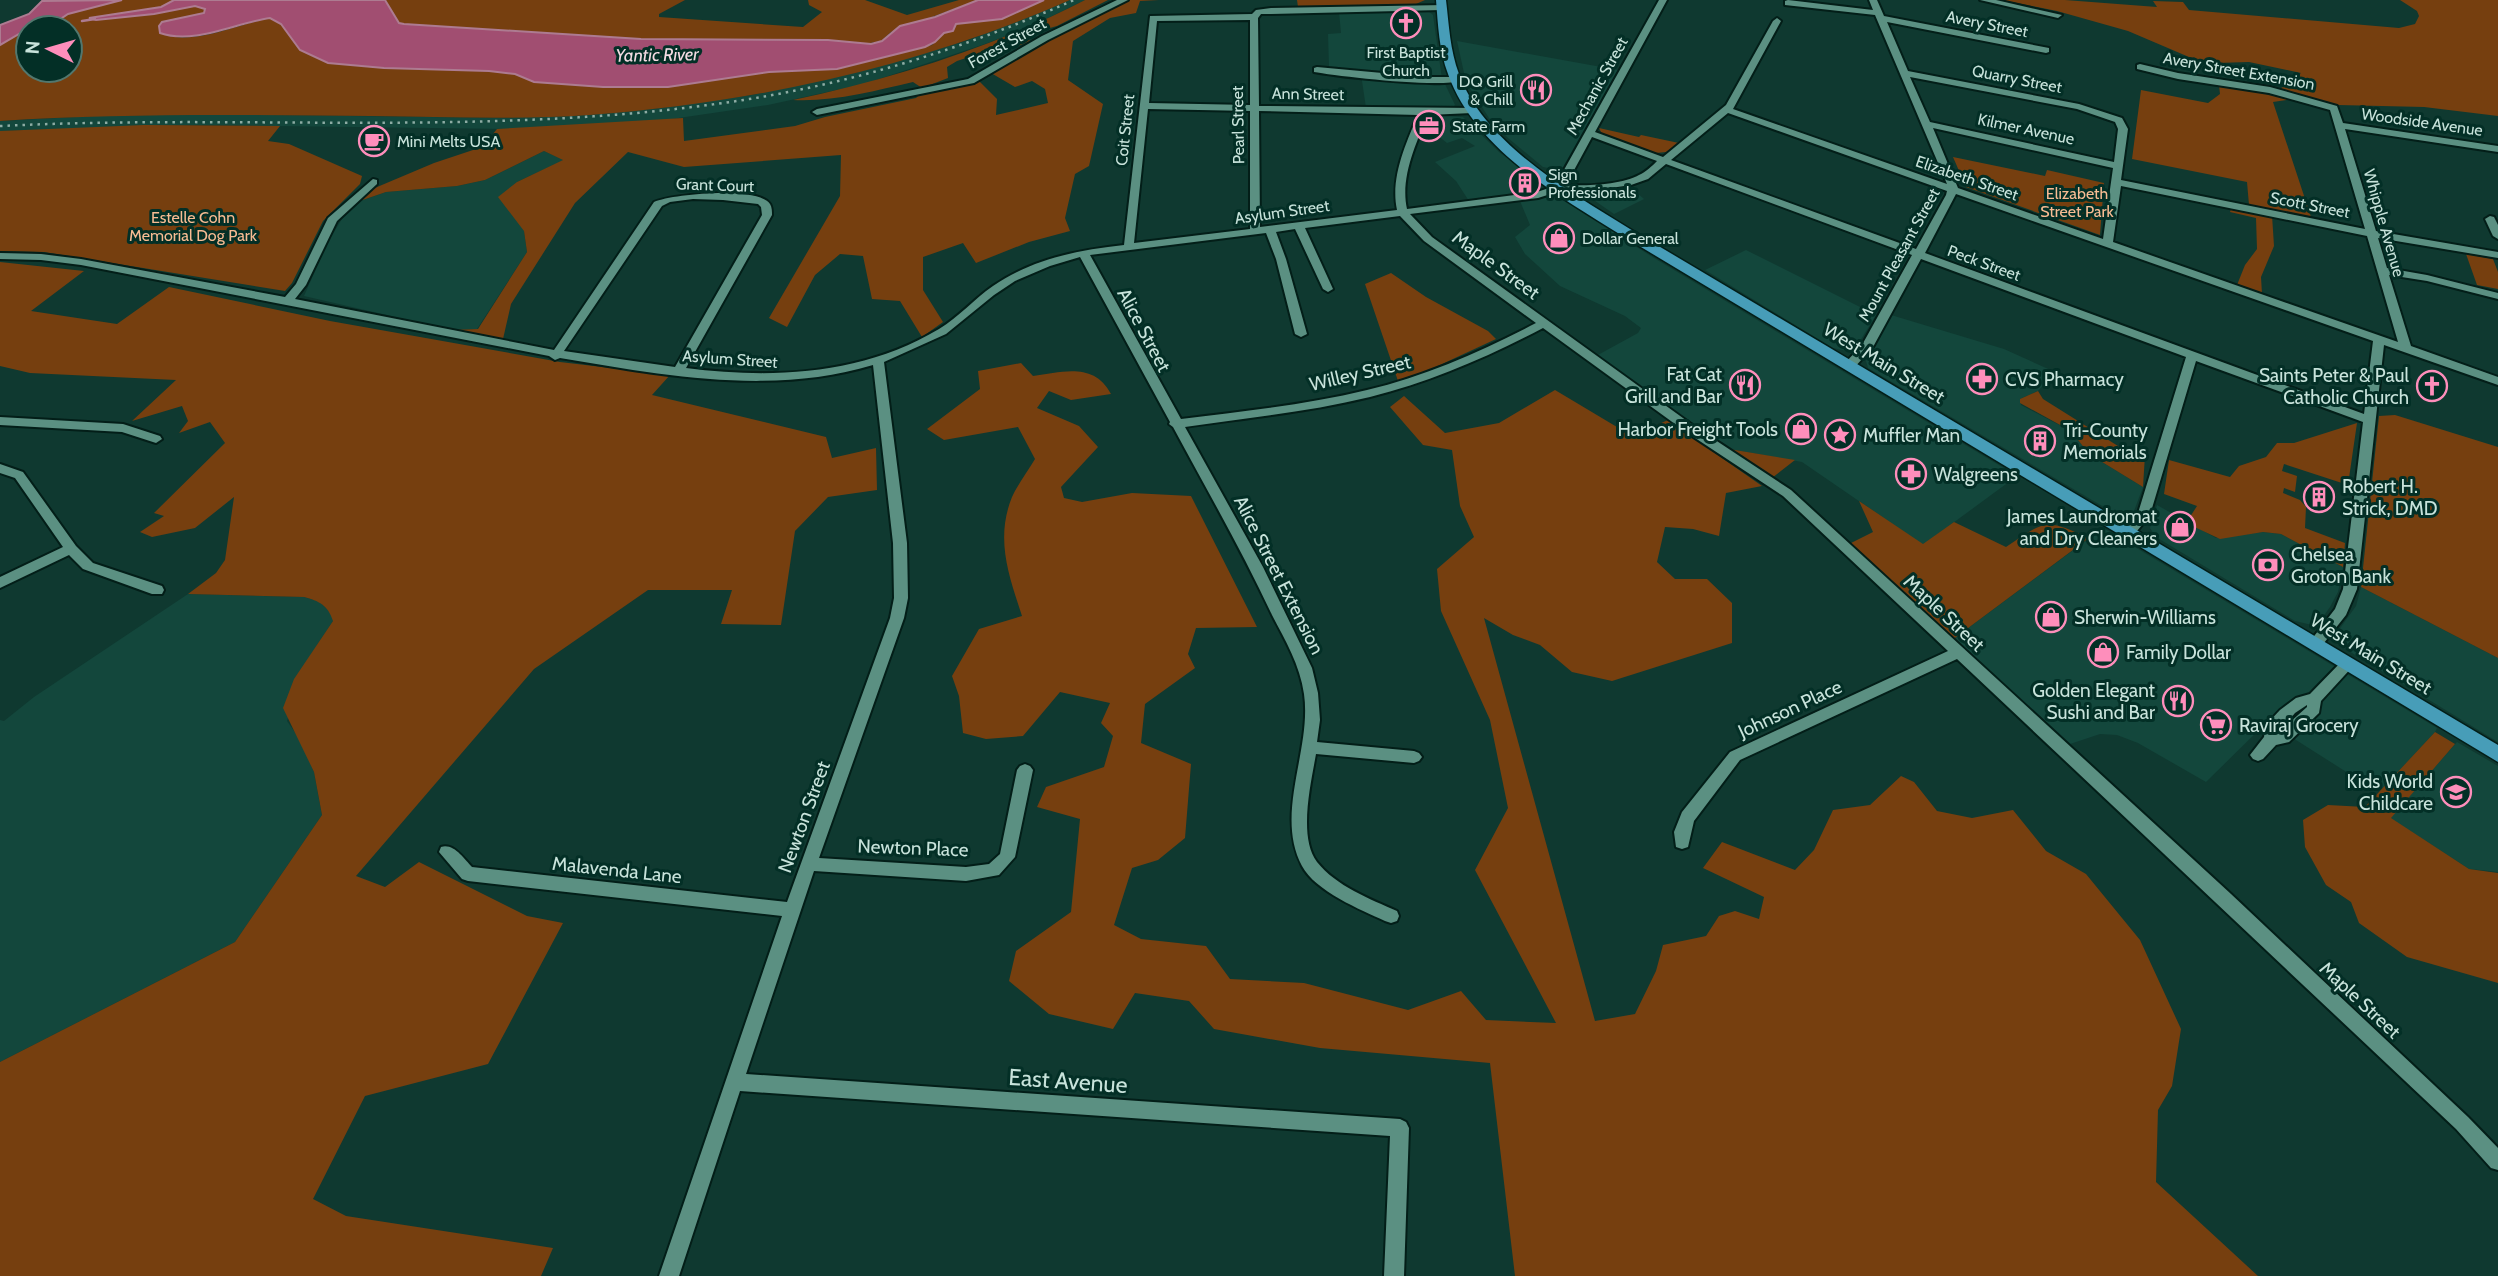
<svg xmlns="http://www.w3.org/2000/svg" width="2498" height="1276" font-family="Cabin,sans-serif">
<rect width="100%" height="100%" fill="#0f3930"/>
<g fill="#13473c">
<polygon points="1070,0 1085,0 1038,23 988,43 864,84 768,105 665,120 509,129 198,125 0,131 0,121 95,116 204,114 505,118 652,109 752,95 858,72 966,41"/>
<polygon points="1418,10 1428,11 1433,15 1442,79 1329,67 1328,34 1341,33 1339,12"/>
<polygon points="1457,41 1618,70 1563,167 1554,169 1543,167 1508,138 1489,118 1466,82"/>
<polygon points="1361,74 1444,82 1455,105 1452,108 1366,108"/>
<polygon points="1428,115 1463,117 1499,152 1540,183 1541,188 1535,192 1469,201 1456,181 1435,162 1475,146 1462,138 1447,143 1437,135 1418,133"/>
<polygon points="544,151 564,160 517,182 527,252 477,329 452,330 304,296 328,242 351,204 386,192 457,186 485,180"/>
<polygon points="1629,186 1644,199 1614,214 1588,196 1593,191"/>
<polygon points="1546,198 1564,201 1654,258 2017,476 1923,545 1802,462 1729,449 1596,356 1638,333 1641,328 1625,316 1560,286 1525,254 1515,237 1530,225 1520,201"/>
<polygon points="1746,250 1876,315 1855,349 1847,351 1833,348 1705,270"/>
<polygon points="1891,315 2004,349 2055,372 2038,391 2020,399 2021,405 2071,431 2089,454 2143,487 2134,511 2128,514 2109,510 1868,368 1866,361"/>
<polygon points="2157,505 2216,538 2263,532 2281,534 2343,567 2338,592 2330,607 2318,624 2312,625 2295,621 2156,537 2150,528"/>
<polygon points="2103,528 2437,728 2435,732 2383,788 2364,775 2359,780 2296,740 2270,719 2206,782 2138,743 2117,735 2100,734 2067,745 1952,640"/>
<polygon points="2361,587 2498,658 2498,742 2339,645 2336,634 2356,606"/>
<polygon points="188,594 304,597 319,601 333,615 333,621 310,656 287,721 299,738 314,772 322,815 235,942 0,1062 0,720 4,721 34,697"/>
<polygon points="2457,742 2498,766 2498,872 2469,869 2390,818"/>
</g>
<g fill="#763f0f">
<path d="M122 0H174L160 7 91 18 96 20 154 14 193 6 205 9V13L162 22 159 26 160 33C193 47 236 24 270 18L281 24 300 50 328 63 384 68 485 70 516 74 534 82 603 87H668L769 72 839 69 932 45 944 33 953 31 956 24 1002 19 1044 0H1070C918 67 754 103 589 115 517 120 444 117 371 116 247 115 124 113 0 121V45L19 34 28 33V70H70V28H47L68 14Z"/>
<polygon points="385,0 685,0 659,14 659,17 803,27 822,12 809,5 808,0 865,0 907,15 959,0 978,0 891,32 881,41 865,44 828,40 641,39 404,24 399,23"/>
<path d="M1085 0H1108L1057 26 1025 35 1030 41 1018 46 1005 42 1000 47 957 61 947 67 948 78 922 88 913 82C874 91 833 102 793 100 892 79 994 47 1085 0Z"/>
<polygon points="1129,0 1159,0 1140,1 1136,13 1110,18 1073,41 1068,80 1103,104 1089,166 1075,174 1065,218 1070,231 1029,242 976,263 963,243 923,257 923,290 943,322 922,337 900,301 872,299 863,256 840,254 815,275 787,327 769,318 840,196 841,155 684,167 628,152 575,203 511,304 503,339 452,330 478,329 527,252 524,231 498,197 517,182 563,160 544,151 485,180 457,186 386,192 351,204 370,190 434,163 482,147 497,129 683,118 684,141 795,126 825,117 916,98 921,93 979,81 997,99 996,115 1048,103 1045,89 1032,81 1015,87 991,73 1028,50"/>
<polygon points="1297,0 1425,0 1416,4 1298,7"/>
<polygon points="2002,0 2065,0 2157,7 2153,1 2183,2 2189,10 2399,28 2415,24 2419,16 2417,11 2400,0 2498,0 2498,116 2424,107 2338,105 2280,89 2301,73 2249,62 2216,63 2196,60 2128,31 2057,11"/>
<polygon points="2219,85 2292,99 2273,102 2311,217 2249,205 2247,182 2132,159 2141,90 2208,103 2220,94"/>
<polygon points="144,125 280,126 268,141 289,144 362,176 360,184 323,221 292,283 285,291 44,252 0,251 0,131"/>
<polygon points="1599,128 1639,137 1641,135 1679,143 1666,152 1656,153 1602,134"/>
<polygon points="1953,157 2045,176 2047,170 2104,183 2100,235 1966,187"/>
<polygon points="2231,209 2272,215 2274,246 2261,277 2262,294 2237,285 2245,265 2257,249 2256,218 2230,212"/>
<polygon points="2466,254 2493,259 2498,272 2498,289 2477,285"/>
<path d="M0 262 84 271 31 311 117 324 169 287 330 321 560 362 670 375 652 395 826 437 832 458 876 448 877 490 828 497 795 531 781 625 721 624 732 590H648L534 669 356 876 385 887 419 862 527 916 563 923 488 1064 365 1096 313 1199 346 1216 553 1248 541 1276H0V1062L235 942 322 815 314 772 283 708 294 679 333 621C328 605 319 601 304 597L188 594 216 573 225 560 234 497 195 528 152 537 140 532 164 516 154 513 225 443 210 422 179 433 188 421 182 406 132 421 176 380 30 373 0 366Z"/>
<polygon points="1391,273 1426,297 1488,331 1496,339 1399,384 1365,284"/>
<path d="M1021 363 1033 376C1063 372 1094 362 1111 394L1071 400 1049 391 1037 408 1079 426 1098 447 1061 487 1064 498 1082 502 1132 493 1191 496 1257 627 1196 628 1188 654 1195 668 1145 704 1141 743 1191 764 1185 838 1158 860 1132 868 1114 925 1141 939 1206 946 1230 979 1304 983 1408 1010 1461 991 1486 1020 1556 1023 1475 870 1508 808 1490 720 1441 611 1437 569 1474 537 1460 506 1452 450 1423 445 1390 407 1404 396 1445 433 1499 423 1555 390 1632 436 1668 420 1762 486 1726 493 1719 536 1693 529 1665 527 1657 562 1675 579H1707L1732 603V643L1612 681 1572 672 1540 645 1513 635 1484 618 1595 1021 1635 1014 1656 971 1663 945 1706 936 1719 916 1735 911 1759 919 1764 897 1703 868 1722 842 1795 870 1814 850 1833 810 1870 805 1901 776 1914 782 1937 811 1972 818 2013 810 2046 851 2086 874 2140 940 2181 1029 2172 1086 2158 1110 2156 1182 2258 1276H1515L1490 1063 1320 1048 1214 1029 1189 1001 1135 993 1113 1029 1049 1014 1009 981 1016 951 1071 912 1080 819 1037 807 1046 787 1104 767 1113 736 1101 723 1110 703 1060 692 1023 736 986 739 963 733 959 696 952 676 979 629 1022 616C1009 576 995 539 1012 497 1018 484 1028 471 1035 459L1018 427 944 440 927 429 980 389 978 371Z"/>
<polygon points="2038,391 2043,399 2118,446 2145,455 2143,487 2089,454 2071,431 2020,403 2020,399"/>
<polygon points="2395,415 2498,447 2498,658 2361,587 2379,416"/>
<polygon points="2357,423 2348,485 2284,464 2282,471 2297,476 2295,492 2284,488 2283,493 2300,500 2306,507 2305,528 2345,543 2343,567 2281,534 2263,532 2220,539 2186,523 2197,506 2164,494 2169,460 2230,477 2239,466 2266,457 2277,443 2294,443"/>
<polygon points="1729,449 1795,460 1772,478"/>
<path d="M1859 501 1923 544 1954 522 2006 547C2046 520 2045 518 2089 538L1952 640 1849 544 1873 532Z"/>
<polygon points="2435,732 2455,744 2391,818 2469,869 2498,873 2498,983 2407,957 2359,923 2351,902 2326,885 2305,847 2303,820 2328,805 2365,807"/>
</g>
<g fill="#a14e71" stroke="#ad7b91" stroke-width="2">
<polygon points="122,0 68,14 47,28 28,28 28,33 19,34 0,45 0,25 29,14 42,1"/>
<path d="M174 0H385L399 23 404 24 641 39 828 40 871 44 882 41 900 26 935 17 978 0H1044L1002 19 956 24 953 31 944 33 935 42 925 47 837 69 769 72 668 87H603L534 82 515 74 489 71 384 68 328 63 300 50 281 24 270 18C235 23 194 45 160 33L159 26 162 22 204 13 205 9 195 6 154 14 96 20 89 18 161 7Z"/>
</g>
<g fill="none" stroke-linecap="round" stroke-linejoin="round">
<polyline stroke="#ad7b91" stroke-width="2.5" points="82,21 95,19"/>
<g stroke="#031e18" stroke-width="4">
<g id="minor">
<polygon points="1117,0 1128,0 1048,40 974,83 817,115 812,112 817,109 968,79 1042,36"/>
<path d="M1659 0H1667L1595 132 1663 157 1726 105 1773 21 1777 18 1781 21 1733 109 1947 184 1875 15 1785 5V1L1788 0 1873 10 1869 0H1877L1884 16 2049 48V52L2046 53 1887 22 1908 71 2079 104 2122 118 2128 129 2121 180 2365 229 2330 110 2269 93 2178 79 2137 69V65L2140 64 2178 73 2270 87 2337 106 2343 123 2498 146V152L2345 129 2376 231 2498 252V258L2378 238 2387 268 2427 275 2498 293V299L2427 281 2389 275 2411 346 2498 377V385L2384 345 2357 589 2346 615 2320 648H2310L2308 644 2335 609 2343 589 2363 422 2196 361 2150 515 2133 536 2128 538 2121 533 2138 513 2186 357 1921 259 1873 347 1853 369H1845V363L1862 345 1912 255 1666 164 1648 179 1631 185 1584 192 1560 191 1538 198 1410 214 1432 237 1694 426 1791 490 2231 894 2468 1117 2498 1148V1170L2491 1168 2456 1129 1957 659 1740 760 1694 821 1688 847 1682 849 1676 847 1674 832 1682 812 1730 752 1948 651 1783 496 1686 432 1543 328C1488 357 1430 382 1370 397 1309 412 1246 418 1185 427L1263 567 1312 668 1318 693 1320 720 1317 742 1414 751 1419 753 1422 757 1419 761 1414 763 1316 754C1311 783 1298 837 1317 862 1336 886 1370 899 1397 911L1399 916 1397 921 1391 923 1385 921C1361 910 1315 891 1302 866 1274 813 1312 750 1304 694 1300 665 1285 640 1272 615 1242 551 1207 490 1173 427L1169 424 1170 422 1080 257 1050 266 1015 281 994 295 946 334 884 362 907 543 908 598 904 618 819 858 966 867 989 864 1000 854 1017 770 1020 766 1025 764 1030 766 1033 770 1015 857 999 875 966 881 814 871 746 1074 1400 1119 1406 1122 1409 1128 1404 1276H1384L1390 1136 740 1091 679 1276H659L782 916 468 881 462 879 439 852 441 847C454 843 464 859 472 867L787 902 890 618 894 598 893 543 873 365C771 396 662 375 560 358L555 360 549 356 81 265 41 260 0 259V253L41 254 81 259 285 297 296 284 328 218 373 179 377 180V184L337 221 306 285 295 299 554 350 654 202C673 194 758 186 770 204 772 207 772 212 772 215L686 368C773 379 862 375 939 329 959 317 974 299 993 286 1032 259 1078 250 1124 245L1150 16 1252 14 1256 10 1271 8 1445 5 1446 7 1442 10 1271 14H1261L1258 18 1259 106 1475 108 1477 110 1472 113 1428 115C1416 143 1400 178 1407 209L1537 192 1555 186ZM1250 20V105L1149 103 1157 21ZM1910 77 2077 109 2115 122 2118 129 2114 162 1930 122ZM1148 109 1250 111V229L1134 243ZM1259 111 1418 115C1406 143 1390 178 1397 210L1260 227ZM1728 113 1947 191 1946 195 1916 249 1671 160ZM1933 128 2113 168 2103 239 1958 188ZM1592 137 1657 161C1652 166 1646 172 1639 175 1621 185 1586 186 1566 185ZM2121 186 2367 236 2398 342 2113 242ZM1956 194 2373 341 2364 414 1925 253ZM693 199 723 200 758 204 761 207 762 215 675 367 564 351 662 206 670 202ZM1400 216 1424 241 1536 323C1482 351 1426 376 1367 390 1306 405 1243 411 1181 419L1090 255 1266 233 1276 259 1295 334 1301 337 1307 334 1286 259 1276 232 1295 229 1323 289 1328 292 1333 289 1305 228Z"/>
<polygon points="1980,0 1996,0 2062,15 2058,18"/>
<path d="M1317 67 1426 77H1455L1460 80C1446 89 1336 76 1314 72V68Z"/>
<polygon points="2490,216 2494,217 2498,225 2498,239 2493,236 2485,219"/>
<polygon points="0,417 123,424 160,436 162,439 156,443 122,432 0,425"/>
<polygon points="0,464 23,472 76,546 93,563 162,586 164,590 162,594 152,594 83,569 69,555 0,588 0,577 63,547 15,478 0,473"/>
<path d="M2348 659 2353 660 2355 664 2321 701 2319 713 2289 742 2276 745 2263 759 2258 761 2253 759 2250 755 2264 737 2266 725 2280 710 2296 698 2310 694 2343 660ZM2307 705V707L2279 732 2295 713Z"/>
</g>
</g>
<g stroke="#031e18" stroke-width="3">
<path id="major" d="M1436 0H1446C1449 25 1450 50 1459 74 1484 143 1570 192 1630 229L2498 745V762L1621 235C1557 195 1474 148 1448 74 1439 50 1438 25 1436 0Z"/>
</g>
<use href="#minor" fill="#5b9082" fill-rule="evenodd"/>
<use href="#major" fill="#479db8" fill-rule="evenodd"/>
<path stroke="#8daca4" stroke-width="2.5" stroke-dasharray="2.5 5" stroke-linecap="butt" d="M0 126C241 114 484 137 723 103 845 86 961 50 1074 0"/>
</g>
<defs>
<g id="church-ring" transform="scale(1.575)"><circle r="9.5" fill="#032f26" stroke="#fe8ebb" stroke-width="1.5"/><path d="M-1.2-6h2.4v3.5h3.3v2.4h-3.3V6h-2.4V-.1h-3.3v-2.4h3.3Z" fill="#fe8ebb"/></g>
<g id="restaurant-ring" transform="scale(1.575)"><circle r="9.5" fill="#032f26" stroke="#fe8ebb" stroke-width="1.5"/><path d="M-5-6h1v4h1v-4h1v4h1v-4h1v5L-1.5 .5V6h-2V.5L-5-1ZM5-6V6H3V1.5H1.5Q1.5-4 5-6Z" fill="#fe8ebb"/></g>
<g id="office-ring" transform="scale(1.575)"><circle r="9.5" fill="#032f26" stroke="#fe8ebb" stroke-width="1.5"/><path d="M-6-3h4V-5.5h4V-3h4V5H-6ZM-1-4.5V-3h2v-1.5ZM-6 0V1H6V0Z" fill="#fe8ebb"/></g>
<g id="cafe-ring" transform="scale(1.575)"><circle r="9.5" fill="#032f26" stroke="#fe8ebb" stroke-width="1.5"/><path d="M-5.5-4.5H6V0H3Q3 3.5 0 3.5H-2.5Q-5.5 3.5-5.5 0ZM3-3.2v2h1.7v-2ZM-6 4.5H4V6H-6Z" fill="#fe8ebb"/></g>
<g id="building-ring" transform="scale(1.575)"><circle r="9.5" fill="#032f26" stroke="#fe8ebb" stroke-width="1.5"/><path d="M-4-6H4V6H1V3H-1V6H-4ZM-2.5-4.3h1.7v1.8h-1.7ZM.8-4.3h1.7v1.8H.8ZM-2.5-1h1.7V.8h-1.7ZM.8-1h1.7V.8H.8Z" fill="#fe8ebb"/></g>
<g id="shop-ring" transform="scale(1.575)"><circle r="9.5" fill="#032f26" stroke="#fe8ebb" stroke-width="1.5"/><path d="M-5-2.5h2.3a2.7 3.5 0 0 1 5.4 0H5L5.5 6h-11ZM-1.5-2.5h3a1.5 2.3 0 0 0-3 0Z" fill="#fe8ebb"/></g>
<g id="pharmacy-ring" transform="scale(1.575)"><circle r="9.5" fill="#032f26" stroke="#fe8ebb" stroke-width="1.5"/><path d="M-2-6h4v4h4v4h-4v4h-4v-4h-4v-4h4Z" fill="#fe8ebb"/></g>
<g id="sight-ring" transform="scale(1.575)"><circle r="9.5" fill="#032f26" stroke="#fe8ebb" stroke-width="1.5"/><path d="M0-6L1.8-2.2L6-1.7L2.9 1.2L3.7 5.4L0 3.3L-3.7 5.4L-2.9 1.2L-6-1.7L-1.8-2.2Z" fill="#fe8ebb"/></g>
<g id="bank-ring" transform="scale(1.575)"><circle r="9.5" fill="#032f26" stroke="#fe8ebb" stroke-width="1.5"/><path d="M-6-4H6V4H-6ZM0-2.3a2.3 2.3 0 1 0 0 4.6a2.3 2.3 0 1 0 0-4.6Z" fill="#fe8ebb"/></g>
<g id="supermarket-ring" transform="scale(1.575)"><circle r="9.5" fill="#032f26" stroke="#fe8ebb" stroke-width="1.5"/><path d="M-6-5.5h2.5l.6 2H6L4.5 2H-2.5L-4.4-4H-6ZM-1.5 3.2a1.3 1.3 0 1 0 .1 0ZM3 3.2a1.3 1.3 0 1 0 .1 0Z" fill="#fe8ebb"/></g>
<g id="school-ring" transform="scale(1.575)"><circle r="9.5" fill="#032f26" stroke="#fe8ebb" stroke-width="1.5"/><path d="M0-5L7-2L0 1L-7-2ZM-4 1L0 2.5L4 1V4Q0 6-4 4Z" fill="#fe8ebb"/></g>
</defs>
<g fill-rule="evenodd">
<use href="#church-ring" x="1406" y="23"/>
<use href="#restaurant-ring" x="1536" y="90"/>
<use href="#office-ring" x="1429" y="126"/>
<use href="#cafe-ring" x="374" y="141"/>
<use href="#building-ring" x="1525" y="183"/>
<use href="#shop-ring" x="1559" y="238"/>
<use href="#pharmacy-ring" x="1982" y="379"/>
<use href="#restaurant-ring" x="1745" y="385"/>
<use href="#church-ring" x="2432" y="386"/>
<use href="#shop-ring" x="1801" y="429"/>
<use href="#sight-ring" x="1840" y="435"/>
<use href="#building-ring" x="2040" y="441"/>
<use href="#pharmacy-ring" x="1911" y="474"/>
<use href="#building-ring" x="2319" y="497"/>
<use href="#shop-ring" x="2180" y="527"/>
<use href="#bank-ring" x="2268" y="565"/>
<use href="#shop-ring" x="2051" y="617"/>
<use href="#shop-ring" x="2103" y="652"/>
<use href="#restaurant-ring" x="2178" y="701"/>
<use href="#supermarket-ring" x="2216" y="725"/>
<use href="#school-ring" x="2456" y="792"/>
</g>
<g text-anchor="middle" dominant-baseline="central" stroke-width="6" stroke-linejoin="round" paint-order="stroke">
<g font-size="16" fill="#c8e3db" stroke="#032f26">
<text transform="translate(1987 24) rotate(11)">Avery Street</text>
<text transform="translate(1007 43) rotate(-29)">Forest Street</text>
<text transform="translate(2239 71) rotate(10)">Avery Street Extension</text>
<text transform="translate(2017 79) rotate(11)">Quarry Street</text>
<text transform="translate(1597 86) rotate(-61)">Mechanic Street</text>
<text transform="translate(1308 94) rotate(1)">Ann Street</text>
<text transform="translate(2422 122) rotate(8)">Woodside Avenue</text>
<text transform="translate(1238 125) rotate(-91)">Pearl Street</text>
<text transform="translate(2026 129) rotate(12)">Kilmer Avenue</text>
<text transform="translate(1125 130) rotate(-84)">Coit Street</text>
<text transform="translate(1967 178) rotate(19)">Elizabeth Street</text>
<text transform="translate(715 185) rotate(2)">Grant Court</text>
<text transform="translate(2310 205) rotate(11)">Scott Street</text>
<text transform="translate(1282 212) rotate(-8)">Asylum Street</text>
<text transform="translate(2384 223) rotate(74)">Whipple Avenue</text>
<text transform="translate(1899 255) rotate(-61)">Mount Pleasant Street</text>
<text transform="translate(1984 263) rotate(20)">Peck Street</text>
<text transform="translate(730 359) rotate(4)">Asylum Street</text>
</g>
<g font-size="16" fill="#c8e3db" stroke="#032f26" text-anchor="start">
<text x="1406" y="52" text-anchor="middle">First Baptist<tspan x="1406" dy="18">Church</tspan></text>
<text x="1513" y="81" text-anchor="end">DQ Grill<tspan x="1513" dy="18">&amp; Chill</tspan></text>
<text x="1452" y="126">State Farm</text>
<text x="397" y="141">Mini Melts USA</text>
<text x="1548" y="174">Sign<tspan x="1548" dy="18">Professionals</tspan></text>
<text x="1582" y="238">Dollar General</text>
</g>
<g font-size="16" fill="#f8bc93" stroke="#032f26">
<text x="2077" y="193">Elizabeth<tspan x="2077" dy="18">Street Park</tspan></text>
<text x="193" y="217">Estelle Cohn<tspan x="193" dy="18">Memorial Dog Park</tspan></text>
</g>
<g font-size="18" font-style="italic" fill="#f5dce4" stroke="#032f26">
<text transform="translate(657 55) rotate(-1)">Yantic River</text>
</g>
<g font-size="19" fill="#c8e3db" stroke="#032f26">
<text transform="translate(1496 265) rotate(36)">Maple Street</text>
<text transform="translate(1144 330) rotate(62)">Alice Street</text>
<text transform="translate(1884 363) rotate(31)">West Main Street</text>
<text transform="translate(1360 373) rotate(-13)">Willey Street</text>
<text transform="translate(1279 575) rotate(63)">Alice Street Extension</text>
<text transform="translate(1944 613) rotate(43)">Maple Street</text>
<text transform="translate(2371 654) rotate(31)">West Main Street</text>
<text transform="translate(1790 709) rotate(-25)">Johnson Place</text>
<text transform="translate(804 817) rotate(-70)">Newton Street</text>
<text transform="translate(913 848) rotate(2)">Newton Place</text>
<text transform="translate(617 870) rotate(6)">Malavenda Lane</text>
<text transform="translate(2360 1000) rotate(43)">Maple Street</text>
</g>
<g font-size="19" fill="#c8e3db" stroke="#032f26" text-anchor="start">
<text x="1722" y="374" text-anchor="end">Fat Cat<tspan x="1722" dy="22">Grill and Bar</tspan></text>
<text x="2409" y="375" text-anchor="end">Saints Peter &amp; Paul<tspan x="2409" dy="22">Catholic Church</tspan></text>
<text x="2005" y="379">CVS Pharmacy</text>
<text x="1778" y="429" text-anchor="end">Harbor Freight Tools</text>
<text x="2063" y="430">Tri-County<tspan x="2063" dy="22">Memorials</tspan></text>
<text x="1863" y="435">Muffler Man</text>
<text x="1934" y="474">Walgreens</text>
<text x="2342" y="486">Robert H.<tspan x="2342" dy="22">Strick, DMD</tspan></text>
<text x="2157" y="516" text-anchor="end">James Laundromat<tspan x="2157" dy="22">and Dry Cleaners</tspan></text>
<text x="2291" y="554">Chelsea<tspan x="2291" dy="22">Groton Bank</tspan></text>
<text x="2074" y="617">Sherwin-Williams</text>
<text x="2126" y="652">Family Dollar</text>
<text x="2155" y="690" text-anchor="end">Golden Elegant<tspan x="2155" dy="22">Sushi and Bar</tspan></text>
<text x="2239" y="725">Raviraj Grocery</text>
<text x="2433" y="781" text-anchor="end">Kids World<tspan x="2433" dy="22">Childcare</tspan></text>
</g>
<g font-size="23" fill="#c8e3db" stroke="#032f26">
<text transform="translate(1068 1081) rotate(4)">East Avenue</text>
</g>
</g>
<g transform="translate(49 49) rotate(275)"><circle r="33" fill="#032f26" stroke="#52776e" stroke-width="2"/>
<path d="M0-5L12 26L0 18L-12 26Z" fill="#fe8ebb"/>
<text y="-10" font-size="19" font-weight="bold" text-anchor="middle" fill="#c8e3db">N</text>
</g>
</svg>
